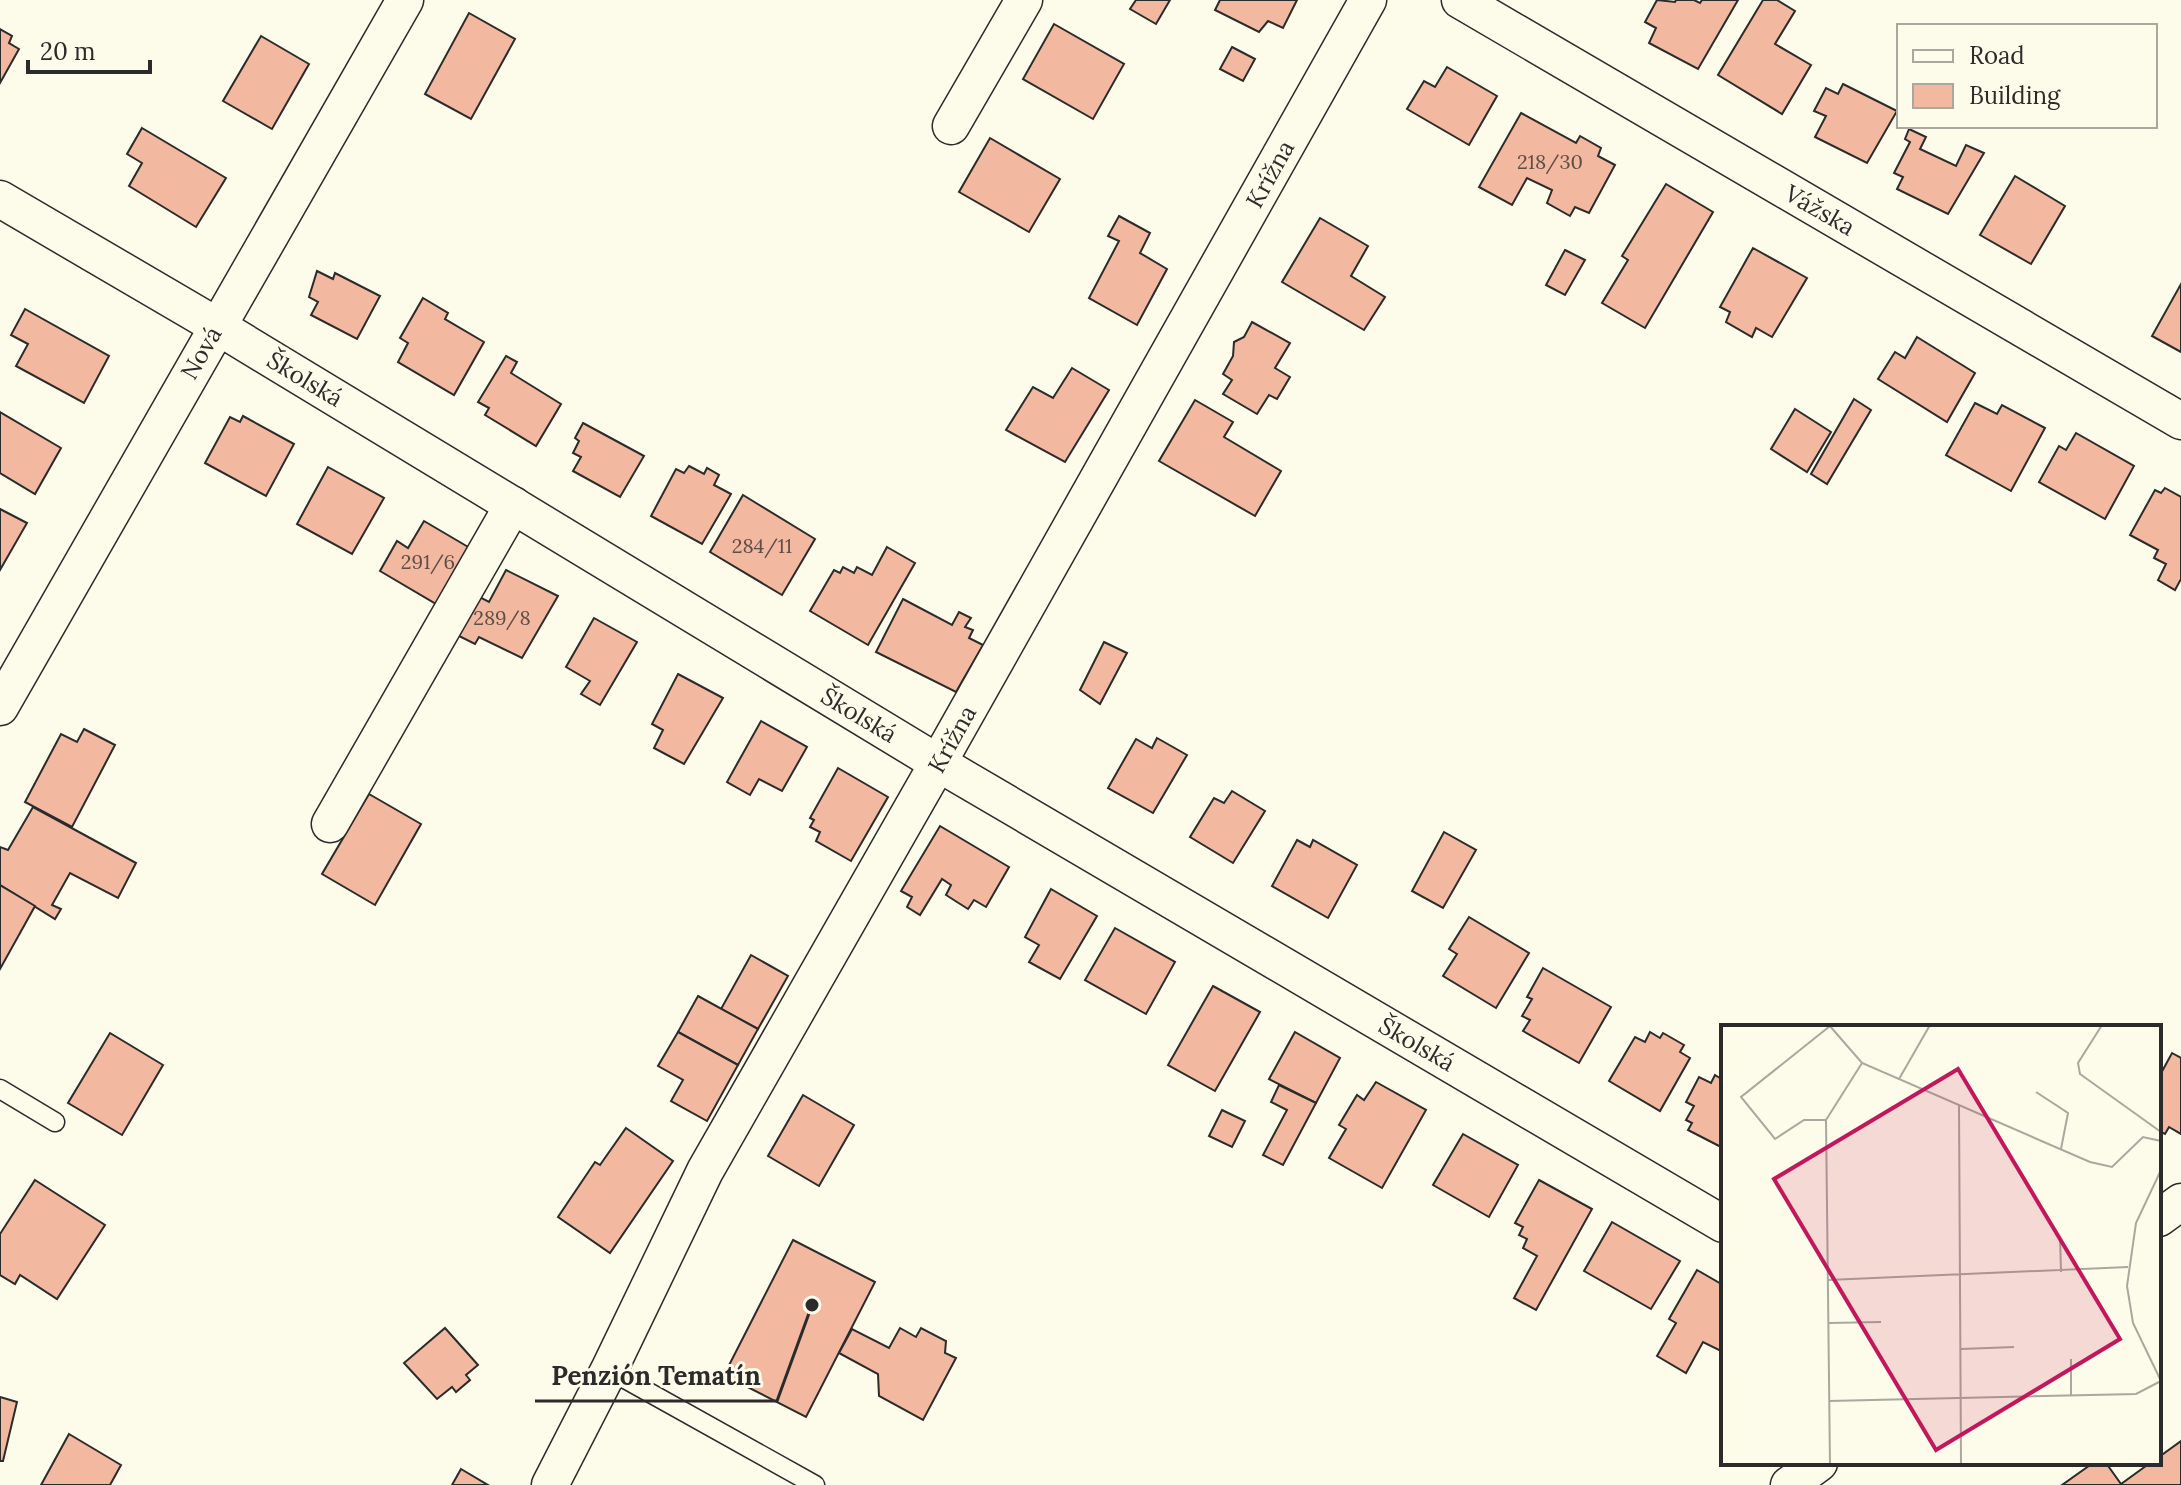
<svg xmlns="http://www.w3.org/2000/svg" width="2181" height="1485" font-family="Lora,serif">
<rect width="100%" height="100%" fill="#fdfbea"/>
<g fill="#f2b8a0" stroke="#2b2b2b" stroke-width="2">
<polygon points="1136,0 1170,0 1156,24 1130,9"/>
<polygon points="1220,0 1297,0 1283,28 1268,21 1259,32 1215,10"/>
<polygon points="1657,0 1675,2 1676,0 1694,0 1700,3 1702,0 1738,0 1698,69 1649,43 1656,28 1645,22"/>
<polygon points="1763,0 1777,0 1795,11 1775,44 1811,65 1782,114 1718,75"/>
<polygon points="469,13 515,39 471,119 425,94"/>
<polygon points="1054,24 1124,64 1093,119 1023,79"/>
<polygon points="0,29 12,36 9,43 19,49 0,83"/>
<polygon points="261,36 309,64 272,129 223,101"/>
<polygon points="1232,47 1255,59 1243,81 1220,69"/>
<polygon points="1447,67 1497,96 1469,145 1407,109 1424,81 1435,87"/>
<polygon points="1843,84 1897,111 1867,163 1815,137 1826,116 1814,111 1826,88 1838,94"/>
<polygon points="1521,113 1576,143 1580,136 1601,148 1598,156 1615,165 1589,213 1575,207 1570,216 1547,203 1552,190 1527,178 1512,205 1479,187"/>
<polygon points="142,128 226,178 196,227 129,186 142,163 127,154"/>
<polygon points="1909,129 1926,137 1920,149 1956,166 1966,145 1984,153 1948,214 1897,189 1903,177 1894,173 1910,142 1905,139"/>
<polygon points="990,138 1060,179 1029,232 959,192"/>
<polygon points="2015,176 2065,206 2031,264 1980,235"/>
<polygon points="1666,184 1713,212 1645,328 1602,303 1628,260 1622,256"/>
<polygon points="1119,216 1150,233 1140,253 1167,269 1137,325 1089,298 1119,241 1108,236"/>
<polygon points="1320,218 1368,246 1351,276 1385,297 1364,330 1282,282"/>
<polygon points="1753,248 1807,278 1772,337 1756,328 1752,337 1726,322 1730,312 1720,307"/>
<polygon points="1565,250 1585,260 1565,295 1546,285"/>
<polygon points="317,271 333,279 335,273 380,296 357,339 311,315 318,302 309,297"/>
<polygon points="2181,284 2181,352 2152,336"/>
<polygon points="423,298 448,313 445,319 484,342 454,395 398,362 408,343 400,338"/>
<polygon points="25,309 109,356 84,403 16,366 28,344 11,335"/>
<polygon points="1252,322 1290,343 1275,368 1290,377 1277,399 1269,395 1257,414 1223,394 1232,380 1223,374 1233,356 1234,342 1244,337"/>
<polygon points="1917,337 1975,373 1947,422 1878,379 1895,352 1905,358"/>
<polygon points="506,356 517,362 511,373 561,404 536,446 485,415 489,408 478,402"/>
<polygon points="1072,368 1109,390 1065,462 1006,430 1033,387 1053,398"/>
<polygon points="1854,399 1871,410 1827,484 1811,474"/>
<polygon points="1195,400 1233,422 1224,437 1281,471 1255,516 1159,461"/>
<polygon points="1975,403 1997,414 2002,405 2045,428 2011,491 1946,455"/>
<polygon points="1795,409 1831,432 1807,472 1771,449"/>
<polygon points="0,412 61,448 35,494 0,473"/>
<polygon points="243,416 294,444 266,496 205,463 230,417 240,422"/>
<polygon points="583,423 644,456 620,497 573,471 581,457 573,453 579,441 575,438"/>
<polygon points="2076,433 2134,466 2105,519 2039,482 2059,446 2066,450"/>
<polygon points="689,466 704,474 707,468 719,475 714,485 731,494 702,544 651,516 676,469 684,473"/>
<polygon points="328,467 384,498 352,554 297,524"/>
<polygon points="2165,488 2181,497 2181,579 2175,590 2158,580 2166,564 2154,558 2158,550 2130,535 2155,490 2161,493"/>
<polygon points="743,495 815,539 782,595 710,552"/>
<polygon points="0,509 27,523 0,570"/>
<polygon points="424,521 475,551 443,608 380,571 397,541 408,548"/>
<polygon points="887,547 915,563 868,645 810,611 834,570 840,573 843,567 854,573 857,567 872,575"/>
<polygon points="506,570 558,596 522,658 479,637 475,644 451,632 472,593 489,602"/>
<polygon points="903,599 952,625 959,612 971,618 965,627 973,630 969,638 983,645 956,692 876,652"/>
<polygon points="594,618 637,642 600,705 581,694 590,681 566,667"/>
<polygon points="1104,642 1127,653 1100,704 1080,690"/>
<polygon points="678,674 723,698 684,764 654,748 663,730 652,724"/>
<polygon points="761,721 807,747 782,791 759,779 750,795 727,782"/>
<polygon points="84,729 115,745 72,827 25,802 61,734 77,742"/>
<polygon points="1157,738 1187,755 1153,813 1108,788 1136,739 1152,748"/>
<polygon points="838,768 888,797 851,861 816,841 820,832 810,827 814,820 810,818"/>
<polygon points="1232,791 1265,811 1233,863 1190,837 1214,798 1224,803"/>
<polygon points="369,794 421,824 375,905 322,874"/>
<polygon points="33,807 136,863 118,898 70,873 52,905 61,909 55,919 0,885 0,847 8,850"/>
<polygon points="940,826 1009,867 986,907 974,900 968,909 946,895 951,885 942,879 920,915 907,907 912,897 901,891"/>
<polygon points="1444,832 1476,850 1443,908 1412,891"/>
<polygon points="1297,840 1310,847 1313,840 1357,865 1328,918 1272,886"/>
<polygon points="0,885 35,906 0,969"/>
<polygon points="1051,889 1097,916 1060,979 1029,962 1039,945 1025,937"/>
<polygon points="1469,917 1529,953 1496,1008 1443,976 1457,954 1449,949"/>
<polygon points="1115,928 1175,962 1146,1014 1085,980"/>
<polygon points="751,955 788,976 758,1029 721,1009"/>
<polygon points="1543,968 1611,1007 1579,1063 1523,1031 1530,1020 1522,1016 1532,999 1527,997"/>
<polygon points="1213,986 1260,1012 1215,1091 1168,1065"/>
<polygon points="698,996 758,1029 738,1065 678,1032"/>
<polygon points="678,1032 738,1065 707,1121 671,1101 683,1080 658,1066"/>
<polygon points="1295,1032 1340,1058 1316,1103 1269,1079"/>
<polygon points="1650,1032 1660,1038 1663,1033 1684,1045 1680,1052 1690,1058 1660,1111 1609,1081 1635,1037 1645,1042"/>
<polygon points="110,1033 163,1065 122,1135 68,1103"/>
<polygon points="2172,1053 2181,1058 2181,1134 2169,1127 2165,1134 2159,1131 2159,1077"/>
<polygon points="1715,1075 1723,1080 1723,1148 1688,1130 1692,1123 1686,1120 1694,1106 1686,1102 1699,1077 1711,1083"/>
<polygon points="1376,1082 1426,1110 1382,1188 1329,1158 1346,1129 1339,1125 1357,1095 1364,1100"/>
<polygon points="1279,1085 1316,1103 1283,1165 1263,1155 1287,1110 1271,1102"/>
<polygon points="803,1095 854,1125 819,1186 768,1156"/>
<polygon points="1222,1110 1245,1121 1232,1147 1209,1136"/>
<polygon points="626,1128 673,1161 610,1253 558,1217 595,1162 600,1165"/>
<polygon points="1463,1134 1518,1165 1489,1217 1433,1185"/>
<polygon points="35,1180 105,1225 57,1299 20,1275 15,1284 0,1275 0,1234"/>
<polygon points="1539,1180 1592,1209 1536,1310 1514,1298 1537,1256 1523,1248 1527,1239 1519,1235 1523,1227 1515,1223"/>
<polygon points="1612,1222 1680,1261 1651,1309 1584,1271"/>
<polygon points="793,1240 875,1282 806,1417 724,1375"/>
<polygon points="1697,1270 1723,1285 1723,1352 1703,1342 1686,1373 1657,1356 1676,1323 1669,1319"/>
<polygon points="445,1328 478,1365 466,1375 470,1380 456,1392 452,1387 437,1399 404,1363"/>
<polygon points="900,1328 916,1337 921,1328 946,1341 945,1353 956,1358 923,1420 879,1396 878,1374 839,1353 852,1329 889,1348"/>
<polygon points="0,1397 17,1402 3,1461 0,1461"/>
<polygon points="69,1434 121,1465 110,1485 41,1485"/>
<polygon points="2181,1441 2181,1485 2062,1485 2093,1463 2106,1463 2121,1484 2150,1463 2159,1463 2159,1457"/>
<polygon points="461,1469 488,1485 452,1485"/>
</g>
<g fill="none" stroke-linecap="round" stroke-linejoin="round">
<g stroke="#2b2b2b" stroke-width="21">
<g id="service">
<polyline points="0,1089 55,1122"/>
<polyline points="609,1370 815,1485"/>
</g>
</g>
<g stroke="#2b2b2b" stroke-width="39">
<g id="minor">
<polyline points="1460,0 2181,421"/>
<polyline points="951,126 1024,0"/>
<polyline points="0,199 217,326 938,763 1723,1224"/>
<polyline points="0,707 405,0"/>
<polyline points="330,824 513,505"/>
<polyline points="2159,1218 2181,1202"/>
<polyline points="550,1485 609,1370 705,1171 938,763 1368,0"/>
<polyline points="1789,1485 1819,1463"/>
</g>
</g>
<use href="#service" stroke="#fdfbea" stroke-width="18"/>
<use href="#minor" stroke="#fdfbea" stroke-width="36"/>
</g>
<g text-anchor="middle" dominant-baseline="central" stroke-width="6" stroke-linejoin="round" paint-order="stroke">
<g font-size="20" fill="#5d4e48">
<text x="1550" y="161">218/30</text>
<text x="762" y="545">284/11</text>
<text x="428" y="561">291/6</text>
<text x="502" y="617">289/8</text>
</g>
<g font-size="24" fill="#2b2b2b" stroke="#fdfbea">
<text transform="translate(1270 174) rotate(-61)">Krížna</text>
<text transform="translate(1820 210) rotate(30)">Vážska</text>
<text transform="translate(201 353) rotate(-60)">Nová</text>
<text transform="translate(305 379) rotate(31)">Školská</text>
<text transform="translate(859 715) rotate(31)">Školská</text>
<text transform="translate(952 739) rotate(-61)">Krížna</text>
<text transform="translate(1417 1044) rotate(30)">Školská</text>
</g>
</g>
<g transform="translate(1721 1025)">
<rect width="440" height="440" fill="#fdfbea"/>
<path fill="none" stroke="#a9a89e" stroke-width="2" d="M108 0 141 38 369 137 391 142 422 112 440 116M381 0 357 38 359 49 440 107M178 54 209 0M315 67 347 88 340 124M238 80 240 440M105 95H83L54 114 20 72 109 1M440 145 415 198 406 261 412 298 440 356M339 211 340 247M107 255 407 242M108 298 160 297M240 324 293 322M350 334V371M108 376 415 369 440 356M109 440 105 95 141 38"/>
<path fill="#c2185b" fill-opacity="0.15" stroke="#c2185b" stroke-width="4" d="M237 44 399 314 215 425 53 154Z"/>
<rect width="440" height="440" fill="none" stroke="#2b2b2b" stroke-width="4"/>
</g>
<path fill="none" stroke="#2b2b2b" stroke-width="3" d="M812 1305L777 1401H535"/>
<circle fill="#2b2b2b" stroke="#fdfbea" stroke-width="3" cx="812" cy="1305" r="8"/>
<g font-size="26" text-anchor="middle" font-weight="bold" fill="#2b2b2b" stroke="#fdfbea" stroke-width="6" stroke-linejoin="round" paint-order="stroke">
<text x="656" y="1385">Penzión Tematín</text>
</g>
<rect x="1897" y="24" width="260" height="104" fill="#fdfbea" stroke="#a9a89e" stroke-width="2"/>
<rect x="1913" y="50" width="40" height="12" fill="#fdfbea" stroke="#a9a89e" stroke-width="2"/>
<text x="1969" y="64" font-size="24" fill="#2b2b2b">Road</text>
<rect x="1913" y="84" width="40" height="24" fill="#f2b8a0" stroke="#a9a89e" stroke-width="2"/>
<text x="1969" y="104" font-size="24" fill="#2b2b2b">Building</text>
<path d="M28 60v12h122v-12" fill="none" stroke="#2b2b2b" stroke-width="4"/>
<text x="40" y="60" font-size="24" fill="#2b2b2b" stroke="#fdfbea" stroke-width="6" paint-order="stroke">20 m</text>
</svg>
